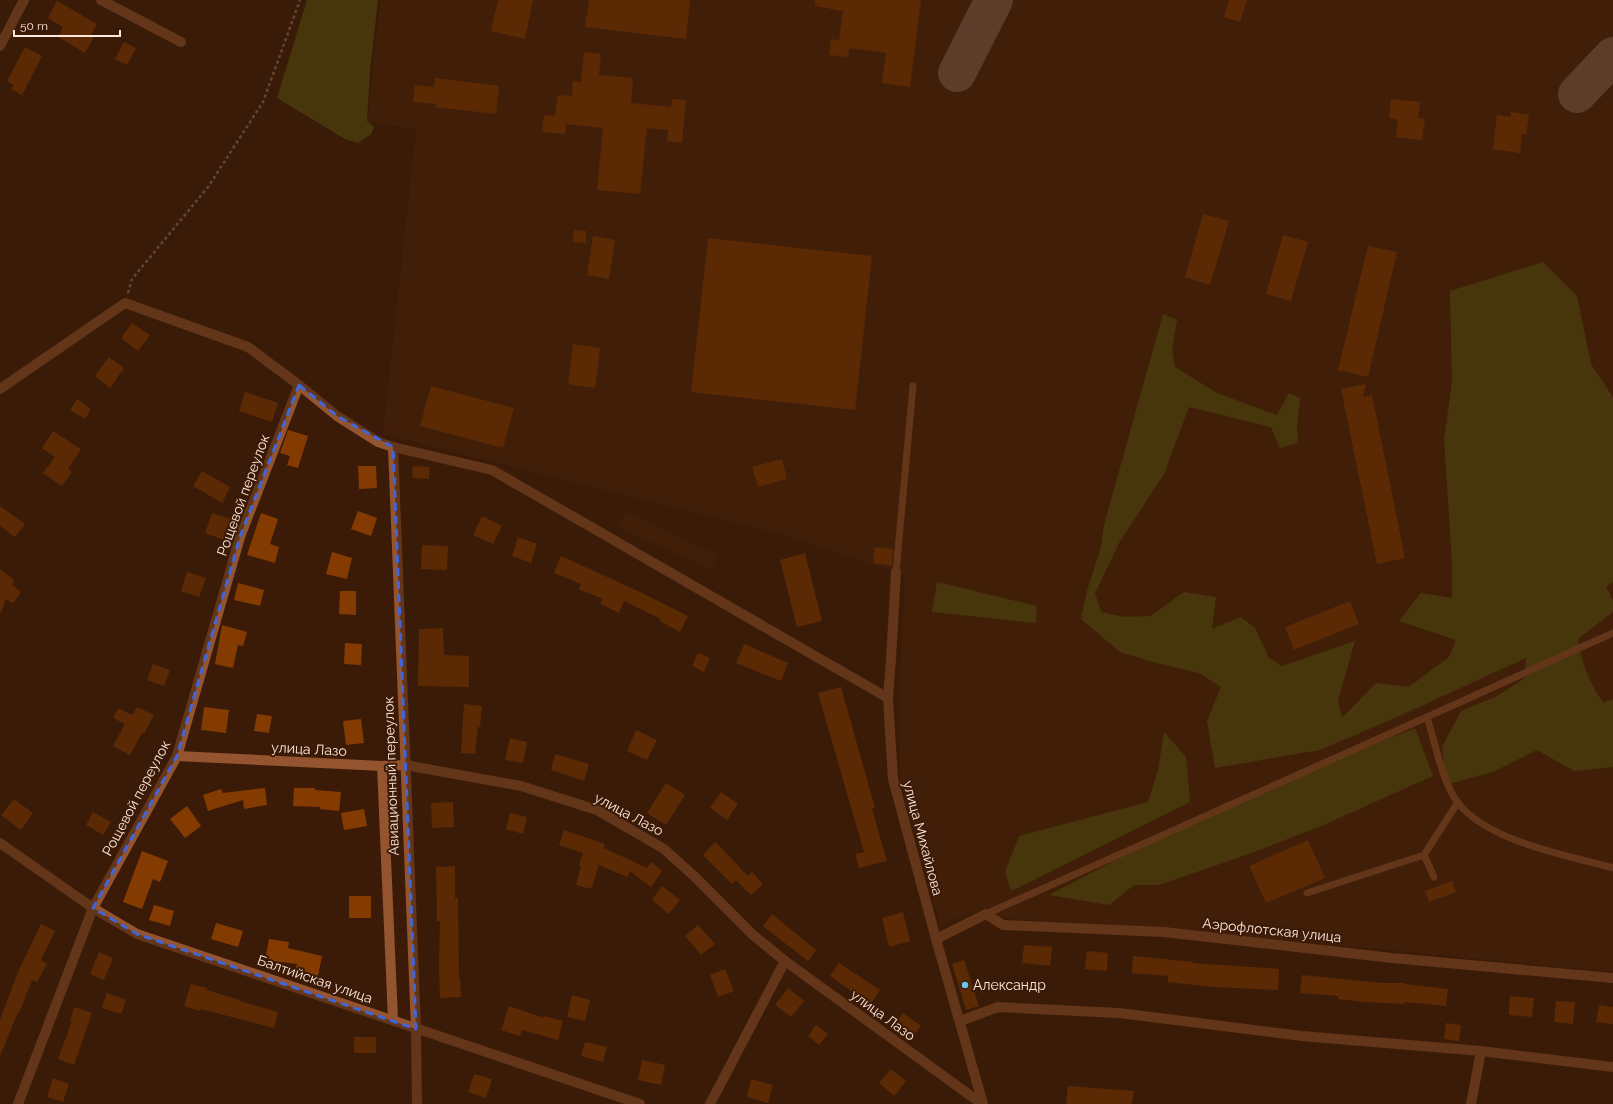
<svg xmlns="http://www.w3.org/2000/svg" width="1613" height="1104" font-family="Raleway,sans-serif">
<rect width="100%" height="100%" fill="#3b1b07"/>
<g fill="#47220b">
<polygon points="380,0 1613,0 1613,972 1152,927 1011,919 984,910 940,924 900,780 899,696 905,575 776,533 383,434 416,130 368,121"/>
<polygon points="626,512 718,555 711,570 618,527"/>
</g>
<g fill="#585812">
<polygon points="307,0 378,0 370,71 367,121 374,127 371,134 358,143 345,139 277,98"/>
<path d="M1543 262 1577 296 1591 364 1613 397V582L1606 587 1613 600V612L1578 639C1580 662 1591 684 1603 703L1613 699V767L1574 771 1537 750 1495 771 1446 785 1442 747 1461 711 1497 696 1525 678 1526 658 1397 717 1320 750 1215 768 1207 721 1221 687 1199 673 1149 661 1120 652 1081 619 1087 591 1101 547 1104 525 1163 314 1177 320 1172 350 1175 367 1217 393 1277 415 1289 393 1300 398 1297 427 1298 443 1280 448 1271 427 1189 407 1164 474 1119 543 1095 593 1101 612 1124 617 1151 616 1184 592 1216 597 1212 629 1241 617 1255 628 1269 658 1282 666 1355 641 1338 700 1342 718 1376 683 1409 687 1449 657 1456 640 1399 621 1421 593 1452 598V562L1444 440 1452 381 1450 291Z"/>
<polygon points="937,582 1037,606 1036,623 932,612"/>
<polygon points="1415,728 1433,776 1319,827 1246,855 1159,885 1134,885 1109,905 1049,895 1225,803"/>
<polygon points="1164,732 1186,757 1190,802 1011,891 1005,872 1019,836 1148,802 1158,770"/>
</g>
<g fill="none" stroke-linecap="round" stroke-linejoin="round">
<g stroke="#846656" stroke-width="38">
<polyline points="957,73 994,0"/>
<polyline points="1577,94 1613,56"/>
</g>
</g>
<g fill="#843b01">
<polygon points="498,0 533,0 525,39 491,31"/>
<polygon points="589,0 690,0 686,39 585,27"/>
<polygon points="815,0 921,0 910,87 882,83 886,53 849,48 848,57 829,55 831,39 839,40 843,11 815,6"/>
<polygon points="1229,0 1247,0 1240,22 1224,17"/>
<polygon points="57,1 97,24 91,35 94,37 85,53 58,37 63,27 48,18"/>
<polygon points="124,42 136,48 127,65 115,59"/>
<polygon points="25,47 42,56 22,95 11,89 14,85 7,81"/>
<polygon points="584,52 601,54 599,75 633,78 631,103 671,107 672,99 686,100 682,143 667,141 668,130 647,128 640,194 597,190 603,128 566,124 565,134 542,132 544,115 555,116 558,95 572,96 573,81 581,82"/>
<polygon points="435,78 499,86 496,114 435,107 436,104 413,102 415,85 434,87"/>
<polygon points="1391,99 1420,102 1418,118 1425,119 1422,140 1396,137 1398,120 1389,118"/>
<polygon points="1511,112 1529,115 1526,135 1522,134 1520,153 1493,149 1497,115 1511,117"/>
<polygon points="1203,214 1229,221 1210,285 1185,277"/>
<polygon points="574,230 586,231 586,243 573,242"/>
<polygon points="1283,235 1308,242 1291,301 1266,294"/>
<polygon points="593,236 615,240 609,279 587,275"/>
<polygon points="708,238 872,256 855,410 691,392"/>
<polygon points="1368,246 1397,252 1368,377 1338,370"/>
<polygon points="132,323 150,335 138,351 121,338"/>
<polygon points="573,344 600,348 595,388 568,384"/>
<polygon points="109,357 124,368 110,388 95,376"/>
<polygon points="1366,384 1363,397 1372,395 1405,558 1377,564 1341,389"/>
<polygon points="431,386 514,408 503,448 420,426"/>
<polygon points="245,392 278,403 272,422 239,411"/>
<polygon points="77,399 91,409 85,419 70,410"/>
<polygon points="288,430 308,436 298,468 287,465 290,456 280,453"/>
<polygon points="53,431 81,449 68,469 72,472 62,486 43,473 55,457 42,448"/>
<polygon points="782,459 787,479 758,487 752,467"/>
<polygon points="358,466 376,466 377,488 359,489"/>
<polygon points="413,466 430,467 429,479 412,478"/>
<polygon points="202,471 230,487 222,503 193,486"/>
<polygon points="0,506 25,524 15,537 0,526"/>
<polygon points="358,511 377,518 371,536 351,529"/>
<polygon points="212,513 231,519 224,540 205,533"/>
<polygon points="261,513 278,519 270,544 279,547 275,563 247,555"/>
<polygon points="482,516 502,526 493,544 473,535"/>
<polygon points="518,537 537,544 531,563 512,556"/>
<polygon points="422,545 448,546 447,570 421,569"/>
<polygon points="875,547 893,549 892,566 873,563"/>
<polygon points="332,552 352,558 347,579 326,574"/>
<polygon points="805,553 822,621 797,627 780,560"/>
<polygon points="561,556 640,592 688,616 680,632 660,621 661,619 624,601 619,613 600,604 603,599 579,589 581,584 554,573"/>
<polygon points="0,569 14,580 12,585 21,592 13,603 6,599 1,613 0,612"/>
<polygon points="187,572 206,578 199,597 181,591"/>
<polygon points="238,583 264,590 260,606 234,600"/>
<polygon points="340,591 356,591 356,615 339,614"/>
<polygon points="1350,601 1359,624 1294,650 1285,627"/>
<polygon points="222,625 247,632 243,646 238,645 233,668 215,664"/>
<polygon points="443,628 444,655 469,656 469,687 418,686 419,629"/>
<polygon points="345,643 362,644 361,665 344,664"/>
<polygon points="744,644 788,663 781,681 736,663"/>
<polygon points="698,653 710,658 704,672 692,666"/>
<polygon points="153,664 170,670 164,686 147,680"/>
<polygon points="841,687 875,808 872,809 887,861 859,868 855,854 864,852 818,693"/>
<polygon points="464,704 482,706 480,727 478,727 475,754 461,753"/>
<polygon points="137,707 154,715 144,734 142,733 130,755 113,746 125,724 113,718 118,708 132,715"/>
<polygon points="204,707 229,710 226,733 201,730"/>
<polygon points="257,714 272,716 269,733 254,731"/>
<polygon points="361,719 364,743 346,745 343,721"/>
<polygon points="636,730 657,740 647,760 627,751"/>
<polygon points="510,738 527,742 523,763 505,760"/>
<polygon points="555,754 589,764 584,781 551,770"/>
<polygon points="666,783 685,795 666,825 647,813"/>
<polygon points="265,788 267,805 244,809 243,800 208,811 203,795 221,789 223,793"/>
<polygon points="294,788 315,788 315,790 341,792 339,811 320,809 320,807 293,806"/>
<polygon points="721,792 738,804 727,820 710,808"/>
<polygon points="14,799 33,813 21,830 1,815"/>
<polygon points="453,802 454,827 432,828 431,803"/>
<polygon points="187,806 201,826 185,838 170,819"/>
<polygon points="364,809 367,826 344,830 341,813"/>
<polygon points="93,812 111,822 103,835 86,825"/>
<polygon points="510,813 527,817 523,834 506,829"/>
<polygon points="564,830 605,844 604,848 647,868 651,862 662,871 651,887 630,871 627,877 599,865 591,889 576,885 581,866 579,865 583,853 559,845"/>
<polygon points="1308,840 1325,878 1266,903 1249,866"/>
<polygon points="715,842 727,854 748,876 752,872 763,884 751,895 736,880 732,884 703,855"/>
<polygon points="142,851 168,861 160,882 153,879 142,909 123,902"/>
<polygon points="455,866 455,898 458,898 459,978 460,978 461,997 440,998 439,968 440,921 437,921 436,867"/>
<polygon points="1452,881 1456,892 1429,902 1425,891"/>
<polygon points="662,886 680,900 669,914 652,900"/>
<rect x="349" y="896" width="22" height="22"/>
<polygon points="154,905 174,911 170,926 149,920"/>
<polygon points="903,912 910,941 889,947 882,918"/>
<polygon points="772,914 816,950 808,961 763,926"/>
<polygon points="216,923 243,931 238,947 211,939"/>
<polygon points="41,924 55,931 41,960 47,964 37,982 32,980 19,1013 18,1012 0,1056 0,1020 18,972"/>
<polygon points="698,925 715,944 701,955 685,936"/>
<polygon points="269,939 289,942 288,948 322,956 318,976 295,972 297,964 265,960"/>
<polygon points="1024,945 1052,947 1050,966 1022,963"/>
<polygon points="1087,951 1108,953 1107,971 1085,969"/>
<polygon points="99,952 113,958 104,980 90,974"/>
<polygon points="1133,956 1193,962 1193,963 1279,969 1278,990 1212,987 1168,982 1168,976 1132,973"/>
<polygon points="964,960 979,1006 966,1010 952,964"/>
<polygon points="839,963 880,990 870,1005 853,995 854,993 830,976"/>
<polygon points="725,969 734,991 718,997 710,975"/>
<polygon points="1302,975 1383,983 1405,983 1405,984 1448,989 1446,1006 1404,1002 1404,1004 1364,1002 1338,999 1338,996 1300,993"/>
<polygon points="191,984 207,988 207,990 240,1000 239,1001 278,1012 274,1028 201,1009 200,1011 184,1006"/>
<polygon points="788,988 804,1001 791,1017 775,1005"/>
<polygon points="107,993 126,1000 121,1014 102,1008"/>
<polygon points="572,995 590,1000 585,1021 567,1017"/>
<polygon points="1510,996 1534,998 1532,1017 1509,1015"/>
<polygon points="1556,1001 1575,1002 1573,1024 1554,1022"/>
<polygon points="1599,1005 1613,1007 1613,1024 1596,1022"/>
<polygon points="509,1006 544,1018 544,1016 563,1021 558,1040 522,1030 520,1036 501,1030"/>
<polygon points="74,1007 92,1013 74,1065 58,1059 72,1021 70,1021"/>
<polygon points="903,1013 921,1026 910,1039 893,1026"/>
<polygon points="1446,1023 1461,1025 1459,1041 1444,1039"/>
<polygon points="816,1025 828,1034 819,1045 808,1036"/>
<rect x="354" y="1037" width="22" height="16"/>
<polygon points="585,1042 607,1047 603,1062 581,1056"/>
<polygon points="642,1060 665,1065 661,1085 638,1080"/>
<polygon points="891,1069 906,1081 894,1096 879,1083"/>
<polygon points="474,1074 492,1079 486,1098 468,1092"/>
<polygon points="53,1078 69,1084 63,1102 47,1097"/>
<polygon points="751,1079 773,1085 768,1103 747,1097"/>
<polygon points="1068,1086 1134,1091 1132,1104 1066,1104"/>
</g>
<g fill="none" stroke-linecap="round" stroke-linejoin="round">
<polyline stroke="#977b6b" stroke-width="2.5" stroke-dasharray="3 3" stroke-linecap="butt" points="128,293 132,279 208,187 263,102 300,0"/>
<g stroke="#94542f" stroke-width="7">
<polyline points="896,572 913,386"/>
<path d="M1613 633 1427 717C1435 742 1442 782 1458 803 1489 842 1567 855 1613 868"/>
<polyline points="1424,855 1434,877"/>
<polyline points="1307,893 1424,855 1458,802"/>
<polyline points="986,914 1427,717"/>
</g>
<g stroke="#94542f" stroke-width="10">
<polyline points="101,0 181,42"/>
<polyline points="0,46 24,0"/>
<polyline points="0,389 125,303 248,347 299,385 337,416 378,442 393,447 492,470 888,698"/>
<polyline points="393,447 416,1029 417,1104"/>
<polyline points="896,572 891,659 888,698 893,779 936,939 983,1104"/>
<polyline points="177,756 382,766 405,765 521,786 597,810 664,849 694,876 753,935 785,961 982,1104"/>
<polyline points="382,766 393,1020"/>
<polyline points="0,843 93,908 137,934 640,1104"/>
<polyline points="936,939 986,914 1003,925 1164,932 1392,958 1613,978"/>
<polyline points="960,1021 998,1007 1119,1013 1302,1036 1481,1051 1613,1067"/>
<polyline points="18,1104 93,908 177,756 240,537 299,385"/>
<polyline points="710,1104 785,961"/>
<polyline points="1471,1104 1481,1051"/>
</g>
</g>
<path d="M0 0H1613V1104H0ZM299 385 337 416 393 447 416 1029 137 934 93 908 177 756 240 537Z" fill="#3b1b07" fill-opacity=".55" fill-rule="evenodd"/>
<path fill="none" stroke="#3f65d8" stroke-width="3" stroke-dasharray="8 5" stroke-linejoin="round" d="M299 385 337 416 393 447 416 1029 137 934 93 908 177 756 240 537Z"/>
<circle fill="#66c4ef" stroke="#3b1b07" stroke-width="1.5" cx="965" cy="985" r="4"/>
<g text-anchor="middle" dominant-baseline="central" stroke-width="4" stroke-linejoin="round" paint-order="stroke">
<g font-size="14" fill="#fde6da" stroke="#3b1b07">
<text transform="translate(243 495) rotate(-70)">Рощевой переулок</text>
<text transform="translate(309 749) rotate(3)">улица Лазо</text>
<text transform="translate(391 776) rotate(-92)">Авиационный переулок</text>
<text transform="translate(136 798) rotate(-62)">Рощевой переулок</text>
<text transform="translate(629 814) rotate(28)">улица Лазо</text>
<text transform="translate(923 838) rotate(75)">улица Михайлова</text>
<text transform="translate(1272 930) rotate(6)">Аэрофлотская улица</text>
<text transform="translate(315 979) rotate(19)">Балтийская улица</text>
<text transform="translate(883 1015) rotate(36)">улица Лазо</text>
</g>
<g font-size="14" fill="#fde6da" stroke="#3b1b07" text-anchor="start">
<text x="973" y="985">Александр</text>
</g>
</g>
<path d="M14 30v6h106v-6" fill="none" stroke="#fde6da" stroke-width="2"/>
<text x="20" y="30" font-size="12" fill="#fde6da" stroke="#3b1b07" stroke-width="3" paint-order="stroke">50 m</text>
</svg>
